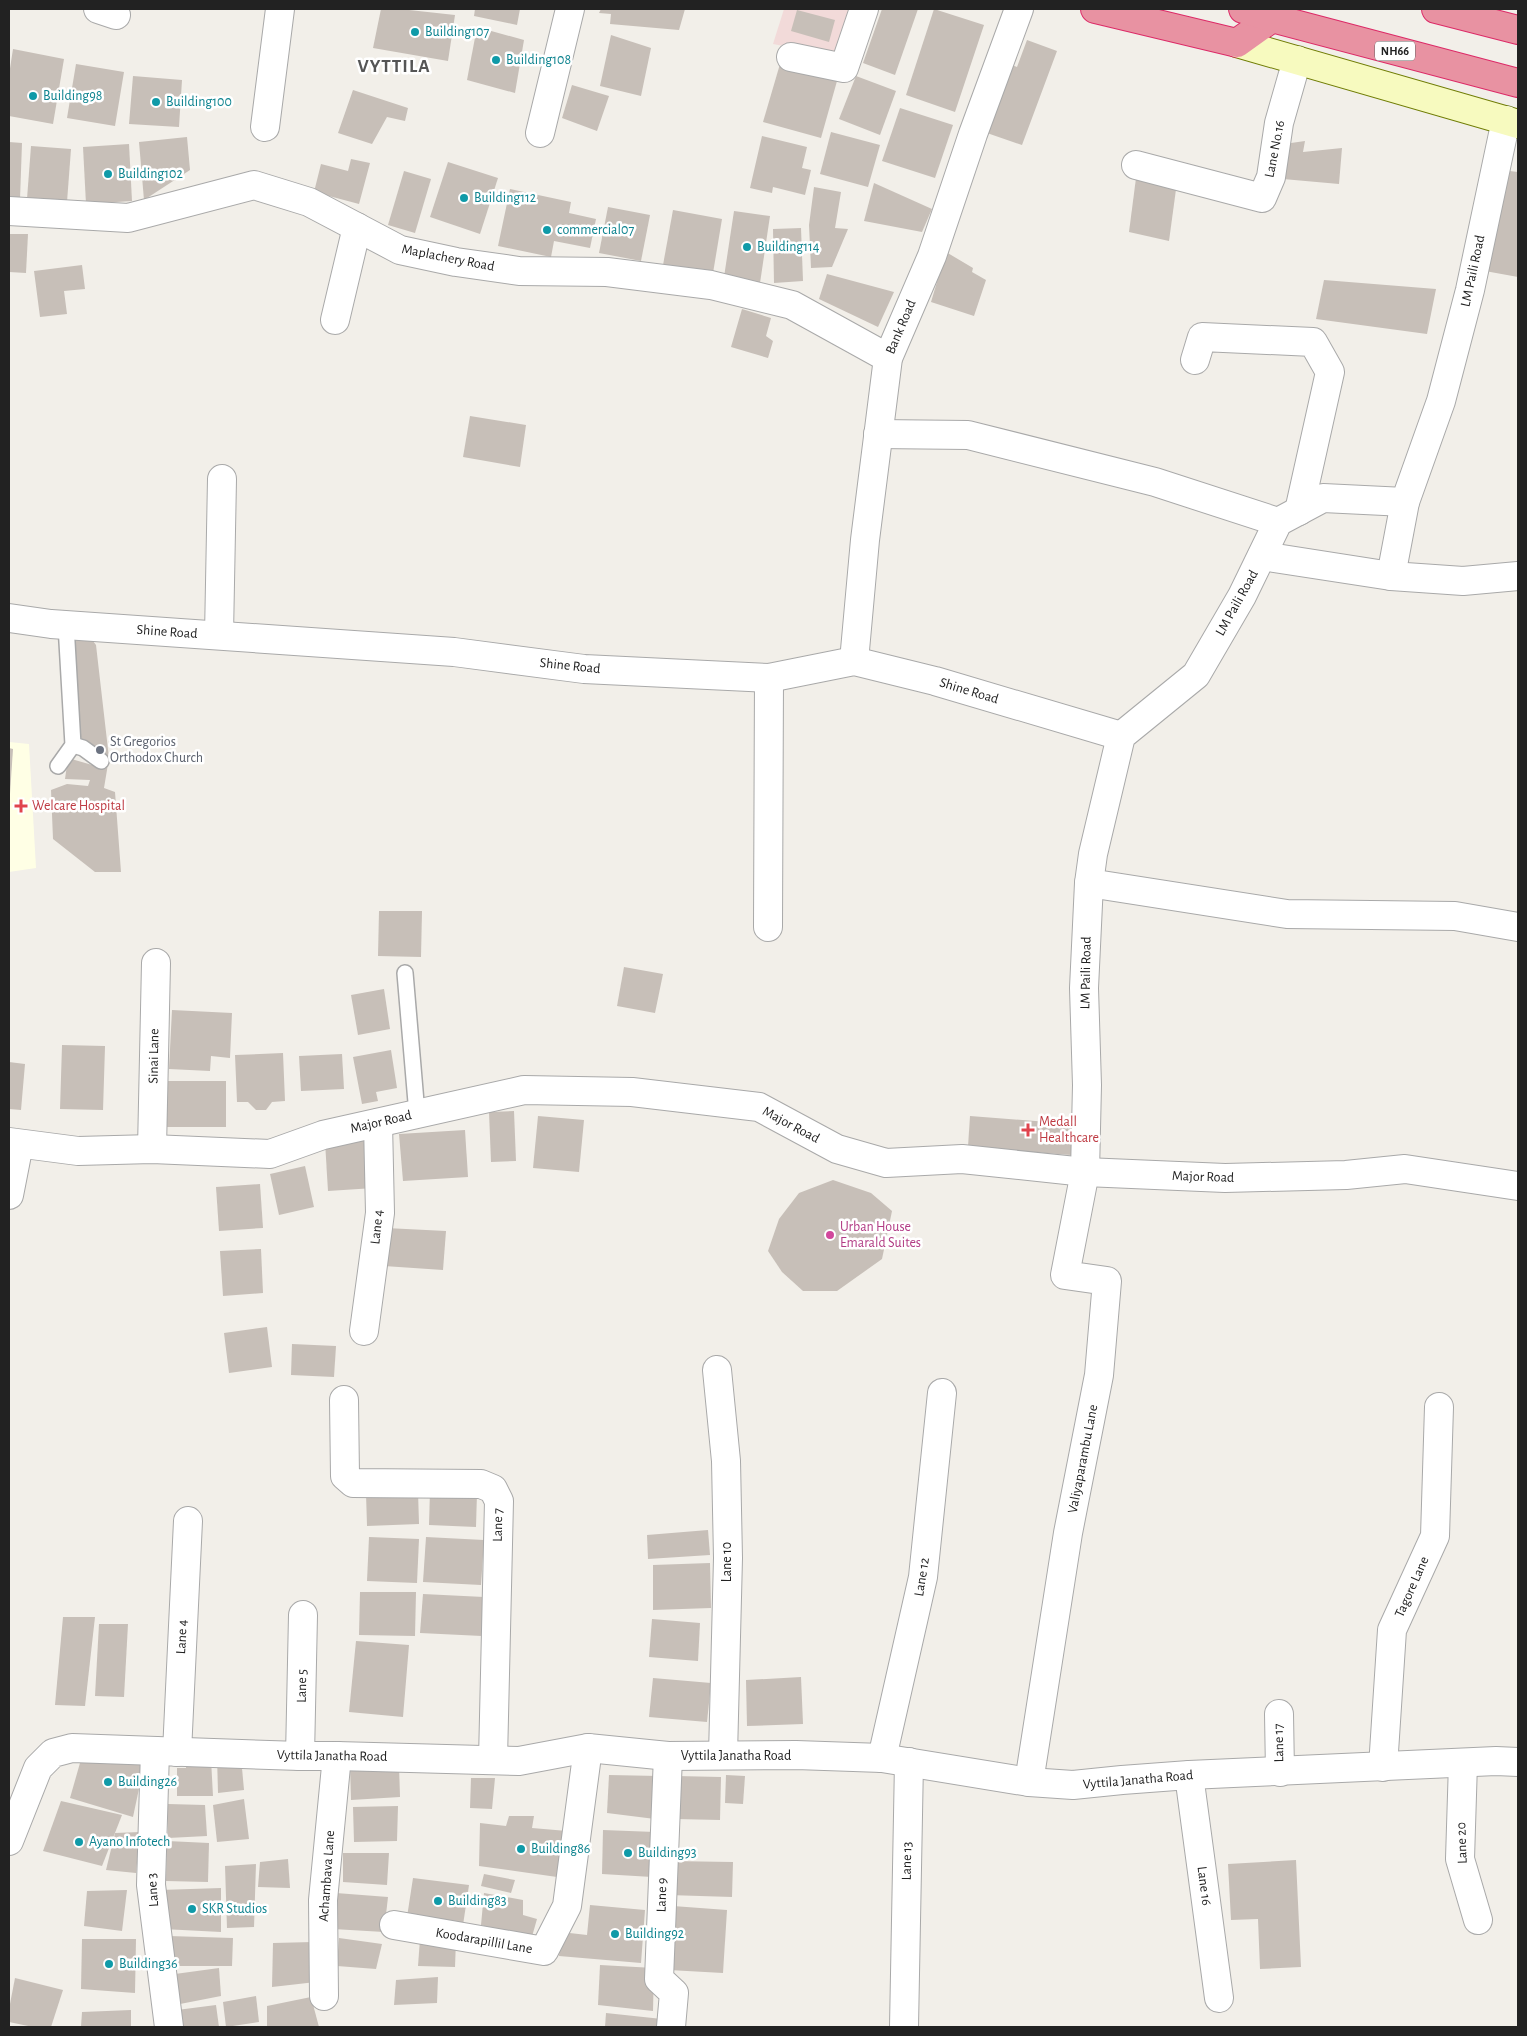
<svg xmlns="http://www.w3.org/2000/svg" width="1527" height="2036" font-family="'Alegreya Sans',sans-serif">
<rect width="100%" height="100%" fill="#f2efe9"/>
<polygon fill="#f2dad9" points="784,9 854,9 838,56 773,44"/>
<polygon fill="#ffffe5" points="9,742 29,744 36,868 9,872"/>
<g fill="#c7bfb8">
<polygon points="381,9 400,9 455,15 448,61 373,48"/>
<polygon points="475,9 520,9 517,25 474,16"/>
<polygon points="601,9 685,9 679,30 610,24 611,14 599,13"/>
<polygon points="882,9 918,9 895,75 863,63"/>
<polygon points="934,9 984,25 955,112 906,95"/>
<polygon points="797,10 835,20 829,42 791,31"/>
<polygon points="477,27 524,40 515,93 467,80"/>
<polygon points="611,35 651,48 641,96 600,86"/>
<polygon points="1027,40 1057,51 1022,145 987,133 1012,65 1017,67"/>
<polygon points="13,49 64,59 53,124 9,116 9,75"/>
<polygon points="76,64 124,72 115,126 67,118"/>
<polygon points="780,64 837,81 821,138 763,122"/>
<polygon points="133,76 182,80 179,127 129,124"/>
<polygon points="856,76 896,91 880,135 839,119"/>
<polygon points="572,85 609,96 597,131 562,118"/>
<polygon points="353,90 408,108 405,121 387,117 372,144 338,133"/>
<polygon points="900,108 953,125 935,178 882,161"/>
<polygon points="831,132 880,145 868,187 820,174"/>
<polygon points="762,136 807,147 802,168 811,170 805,195 773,187 772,193 750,188"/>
<polygon points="187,137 190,170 144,200 139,142"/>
<polygon points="1305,141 1303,152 1342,148 1339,184 1283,179 1284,144"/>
<polygon points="9,142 22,143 20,199 9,199"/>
<polygon points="129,144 132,201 86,204 83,147"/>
<polygon points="31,146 71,149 67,202 27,199"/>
<polygon points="351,159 370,163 359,204 314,192 321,164 348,171"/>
<polygon points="448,162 498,178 480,234 430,217"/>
<polygon points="1501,170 1518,172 1518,277 1485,271"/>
<polygon points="404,171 431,179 415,233 388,225"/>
<polygon points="1136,178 1177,182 1169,241 1129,232"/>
<polygon points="874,183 932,209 922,232 864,221"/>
<polygon points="814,187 841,192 835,228 848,229 832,267 811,268 809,225"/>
<polygon points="510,189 571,202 569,213 596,219 590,248 554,241 551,257 498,246"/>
<polygon points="608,207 650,215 641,261 599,253"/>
<polygon points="673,210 722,219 713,273 663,265"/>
<polygon points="734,211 770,216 760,283 724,277"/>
<polygon points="801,228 803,281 774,283 773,229"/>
<polygon points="9,234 28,234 26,273 9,272"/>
<polygon points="946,252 973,268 972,272 986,280 974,316 931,302"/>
<polygon points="82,265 85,289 64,291 67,314 40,317 34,271"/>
<polygon points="827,274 894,292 878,327 819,299"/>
<polygon points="1324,280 1436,289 1427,334 1316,319"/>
<polygon points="742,309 771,318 766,336 773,341 768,358 731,347"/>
<polygon points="470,416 526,425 520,467 463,457"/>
<polygon points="86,632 96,645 109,758 104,788 115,792 121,872 95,872 53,839 51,790 67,784 88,786 90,780 65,779 68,758 106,769 101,761 77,733 73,636"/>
<polygon points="9,748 13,749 10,794 9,794"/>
<polygon points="379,911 422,911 421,957 378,956"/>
<polygon points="624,967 663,974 655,1013 617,1006"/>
<polygon points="384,989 390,1029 358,1035 351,995"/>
<polygon points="172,1010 232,1013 230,1058 211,1056 210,1071 169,1069"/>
<polygon points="62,1045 105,1046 103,1110 60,1109"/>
<polygon points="391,1050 397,1088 376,1092 378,1101 362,1104 353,1057"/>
<polygon points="283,1053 285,1101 272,1102 266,1110 256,1110 248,1102 237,1102 235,1055"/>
<polygon points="342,1054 344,1089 301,1091 299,1056"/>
<polygon points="9,1062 25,1064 21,1110 9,1109"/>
<rect x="167" y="1081" width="59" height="46"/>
<polygon points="514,1111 516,1161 491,1162 489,1112"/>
<polygon points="538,1116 584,1120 579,1172 533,1168"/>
<polygon points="970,1116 1074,1124 1071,1155 968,1147"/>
<polygon points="465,1130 468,1177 403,1181 399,1134"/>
<polygon points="371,1138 374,1188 328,1191 325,1142"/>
<polygon points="305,1166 314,1207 279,1215 270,1174"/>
<polygon points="833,1180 871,1193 892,1211 882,1259 837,1291 803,1291 782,1272 768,1251 779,1219 799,1193"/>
<polygon points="260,1184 263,1228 219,1231 216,1187"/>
<polygon points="386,1228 446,1231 443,1270 384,1266"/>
<polygon points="261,1249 263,1293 223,1296 220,1251"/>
<polygon points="267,1327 272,1367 229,1373 224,1333"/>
<polygon points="292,1344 336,1346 334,1377 291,1375"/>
<polygon points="430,1491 477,1493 476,1527 429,1525"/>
<polygon points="418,1492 419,1524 367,1526 366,1493"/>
<polygon points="708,1530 710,1555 648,1559 647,1535"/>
<polygon points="369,1537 419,1539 417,1583 367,1581"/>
<polygon points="426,1537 484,1540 481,1585 423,1582"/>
<polygon points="710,1563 711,1608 653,1610 653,1565"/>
<polygon points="360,1592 416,1592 415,1636 359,1635"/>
<polygon points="423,1594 484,1597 482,1636 420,1633"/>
<polygon points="63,1617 95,1617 85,1706 55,1705"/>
<polygon points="652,1619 700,1623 698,1661 649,1657"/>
<polygon points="99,1624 128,1624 124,1697 95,1696"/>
<polygon points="356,1641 409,1645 403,1717 349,1712"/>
<polygon points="801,1677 803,1724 747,1726 746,1680"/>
<polygon points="653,1678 711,1683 707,1722 649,1717"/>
<polygon points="82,1756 144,1765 133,1817 70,1798"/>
<polygon points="217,1756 241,1757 244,1790 218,1793"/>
<polygon points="186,1758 211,1759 213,1796 177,1796 177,1768 186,1768"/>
<polygon points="350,1765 399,1765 400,1797 351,1800"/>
<polygon points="609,1775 659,1776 655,1819 607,1813"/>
<polygon points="726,1775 745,1776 743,1804 725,1803"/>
<polygon points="676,1776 721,1777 720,1820 675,1819"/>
<polygon points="471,1778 495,1778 492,1809 470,1808"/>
<polygon points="244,1799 249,1839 217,1842 213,1805"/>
<polygon points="61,1801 122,1815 102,1866 43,1851"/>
<polygon points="168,1804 205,1805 207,1836 168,1838"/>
<polygon points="398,1806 397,1841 354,1842 353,1807"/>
<polygon points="509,1816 534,1816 532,1828 567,1831 557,1877 479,1866 480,1823 506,1826"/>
<polygon points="603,1830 655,1832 652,1877 602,1874"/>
<polygon points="140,1832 136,1873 106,1870 115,1833"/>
<polygon points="167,1841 209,1843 208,1882 166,1881"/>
<polygon points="343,1853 389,1853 387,1885 343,1882"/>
<polygon points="288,1859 290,1888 258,1887 260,1862"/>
<polygon points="1296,1860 1301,1967 1260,1969 1258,1919 1231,1920 1228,1864"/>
<polygon points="669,1861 733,1862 732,1897 668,1895"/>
<polygon points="256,1864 254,1927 227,1928 225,1866"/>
<polygon points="484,1874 515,1880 511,1893 481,1886"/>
<polygon points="413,1878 469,1885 463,1925 407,1917"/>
<polygon points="221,1888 221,1932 163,1929 160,1890"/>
<polygon points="127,1890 122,1931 84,1926 87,1891"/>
<polygon points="336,1893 388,1897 384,1932 333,1929"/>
<polygon points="484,1893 523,1900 523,1915 537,1919 531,1940 481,1925"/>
<polygon points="590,1905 645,1910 641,1963 559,1956 561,1932 587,1935"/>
<polygon points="673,1906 727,1910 723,1973 669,1970"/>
<polygon points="169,1936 233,1938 232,1966 172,1966"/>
<polygon points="339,1938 382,1944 376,1969 337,1966"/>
<polygon points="82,1939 136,1939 135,1993 81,1989"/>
<polygon points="420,1939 456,1940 455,1967 418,1966"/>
<polygon points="313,1942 316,1982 272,1987 273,1943"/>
<polygon points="600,1965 654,1968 653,2011 598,2005"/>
<polygon points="219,1968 221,1996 180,2004 175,1974"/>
<polygon points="438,1977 437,2003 394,2005 396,1980"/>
<polygon points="15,1978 63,1990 51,2027 33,2027 9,2022 9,2009"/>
<polygon points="256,1996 259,2022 226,2027 223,2002"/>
<polygon points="311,1997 319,2027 267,2027 267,2006"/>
<polygon points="216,2005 219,2027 180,2027 177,2010"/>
<polygon points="131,2010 131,2027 81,2027 82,2012"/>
<polygon points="606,2013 662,2019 661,2027 605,2027"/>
</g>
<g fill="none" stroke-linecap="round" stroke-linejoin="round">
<g stroke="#a9a9a9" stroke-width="18">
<g id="lane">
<polyline points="73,745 83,748 101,761"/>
<polyline points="58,766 73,745 66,625"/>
<polyline points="405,973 417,1114"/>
</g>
</g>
<g stroke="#a9a9a9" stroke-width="30">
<g id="street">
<polyline points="98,9 116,15"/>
<polyline points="791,57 844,68 864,9"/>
<polyline points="265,127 280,9"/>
<polyline points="540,133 570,9"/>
<polyline points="1136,165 1262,198 1271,177 1279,123 1297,60"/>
<polyline points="9,211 128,218 254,185 309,202 400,250 456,262 519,271 607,272 711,285 792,305 888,358"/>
<polyline points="335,320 357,227"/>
<polyline points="1195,360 1202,337 1313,342 1330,372 1299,511"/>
<polyline points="878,434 968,435 1155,482 1278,522"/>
<polyline points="1262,556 1391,576 1463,581 1518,576"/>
<polyline points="1391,576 1405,502"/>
<polyline points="9,618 51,624 454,652 584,669 769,678 854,661 935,681 1121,736"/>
<polyline points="219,635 222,479"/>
<polyline points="854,661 865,540 888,358 932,256 973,134 1019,9"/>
<polyline points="1089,883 1287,914 1455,916 1518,927"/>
<polyline points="768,927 769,678"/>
<polyline points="9,1142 78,1151 152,1149 270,1154 323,1135 524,1090 632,1092 759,1107 837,1149 886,1163 962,1159 1085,1172 1225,1178 1346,1175 1405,1169 1518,1186"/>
<polyline points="152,1149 156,963"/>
<polyline points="9,1195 19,1144"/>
<polyline points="364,1331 380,1213 378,1123"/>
<polyline points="717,1370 726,1461 728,1558 723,1755"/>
<polyline points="344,1400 345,1476 353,1483 481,1484 493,1489 499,1501 493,1760"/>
<polyline points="1279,1714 1280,1772"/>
<polyline points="155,1751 151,1885 169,2027"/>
<polyline points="177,1752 188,1521"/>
<polyline points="300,1756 303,1615"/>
<polyline points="668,1756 659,1979 674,1993 671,2027"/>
<polyline points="882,1758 923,1577 942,1393"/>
<polyline points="1463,1763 1460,1859 1478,1920"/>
<polyline points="1383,1767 1392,1630 1435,1536 1439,1407"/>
<polyline points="1189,1775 1219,1998"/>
<polyline points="1029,1782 1068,1533 1099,1375 1107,1281 1065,1275 1085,1172 1087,1085 1084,988 1089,883 1093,854 1121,736 1196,675 1242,596 1278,522 1323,498 1405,502 1441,401 1470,290 1506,120"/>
<polyline points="9,1841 38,1768 53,1753 72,1748 300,1756 337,1756 519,1761 588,1748 668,1756 796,1755 882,1758 1029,1782 1073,1785 1122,1780 1189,1775 1496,1761 1518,1762"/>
<polyline points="394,1925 544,1951 567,1906 588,1748"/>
<polyline points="324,1996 323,1900 337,1756"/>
<polyline points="904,2027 909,1762"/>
</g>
</g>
<g stroke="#707d05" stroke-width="30">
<polyline id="secondary" points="1237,43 1518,124"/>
</g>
<g stroke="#dc2a67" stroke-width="30">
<g id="highway">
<polyline points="1095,9 1237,43 1272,18"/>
<polyline points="1243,9 1272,18 1518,83"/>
<polyline points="1436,9 1518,30"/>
</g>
</g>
<use href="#lane" stroke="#fff" stroke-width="15"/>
<use href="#street" stroke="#fff" stroke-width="28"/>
<use href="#secondary" stroke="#f7fabf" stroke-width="28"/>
<use href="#highway" stroke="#e892a2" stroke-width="28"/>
</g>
<g fill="#0f9aa8" stroke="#fff" stroke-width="2">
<circle cx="415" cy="32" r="5"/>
<circle cx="496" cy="60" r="5"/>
<circle cx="33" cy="96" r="5"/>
<circle cx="156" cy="102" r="5"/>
<circle cx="108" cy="174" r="5"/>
<circle cx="464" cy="198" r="5"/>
<circle cx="547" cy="230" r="5"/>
<circle cx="747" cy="247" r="5"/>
<circle cx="108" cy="1782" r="5"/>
<circle cx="79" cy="1842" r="5"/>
<circle cx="521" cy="1849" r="5"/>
<circle cx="628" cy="1853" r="5"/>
<circle cx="438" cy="1901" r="5"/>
<circle cx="192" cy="1909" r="5"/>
<circle cx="615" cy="1934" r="5"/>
<circle cx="109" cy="1964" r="5"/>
</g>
<circle fill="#6b7280" stroke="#fff" stroke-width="2" cx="100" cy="750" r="5"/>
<g fill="#e0444e" stroke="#fff" stroke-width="2">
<path d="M18.5 798.5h5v5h5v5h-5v5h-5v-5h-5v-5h5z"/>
<path d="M1025.5 1122.5h5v5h5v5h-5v5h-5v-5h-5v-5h5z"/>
</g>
<circle fill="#d1479c" stroke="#fff" stroke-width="2" cx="830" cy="1235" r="5"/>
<g text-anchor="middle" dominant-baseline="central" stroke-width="5" stroke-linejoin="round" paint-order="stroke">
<rect fill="#fff" stroke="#646464" stroke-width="1" x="1375" y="41.5" width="40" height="19" rx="4"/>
<g font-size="12" font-weight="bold" fill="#222">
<text x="1395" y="51">NH66</text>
</g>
<g font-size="14" fill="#0d838f" stroke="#fff" text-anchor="start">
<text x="425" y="32">Building107</text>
<text x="506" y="60">Building108</text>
<text x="43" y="96">Building98</text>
<text x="166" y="102">Building100</text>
<text x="118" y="174">Building102</text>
<text x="474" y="198">Building112</text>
<text x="557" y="230">commercial07</text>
<text x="757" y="247">Building114</text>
<text x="118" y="1782">Building26</text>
<text x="89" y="1842">Ayano Infotech</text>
<text x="531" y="1849">Building86</text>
<text x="638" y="1853">Building93</text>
<text x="448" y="1901">Building83</text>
<text x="202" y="1909">SKR Studios</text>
<text x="625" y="1934">Building92</text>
<text x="119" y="1964">Building36</text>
</g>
<g font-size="14" fill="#222" stroke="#fff">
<text transform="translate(1275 149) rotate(-79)">Lane No.16</text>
<text transform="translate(448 258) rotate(11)">Maplachery Road</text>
<text transform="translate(1473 271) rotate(-78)">LM Paili Road</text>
<text transform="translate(901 327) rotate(-67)">Bank Road</text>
<text transform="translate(1237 603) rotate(-61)">LM Paili Road</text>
<text transform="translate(167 632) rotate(4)">Shine Road</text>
<text transform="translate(570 666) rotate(6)">Shine Road</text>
<text transform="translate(969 691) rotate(17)">Shine Road</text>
<text transform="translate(1086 973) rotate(-89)">LM Paili Road</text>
<text transform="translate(154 1056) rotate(-89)">Sinai Lane</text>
<text transform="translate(381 1122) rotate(-13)">Major Road</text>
<text transform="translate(791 1125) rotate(28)">Major Road</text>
<text transform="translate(1203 1177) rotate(2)">Major Road</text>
<text transform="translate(377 1227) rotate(-84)">Lane 4</text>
<text transform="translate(1083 1459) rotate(-79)">Valiyaparambu Lane</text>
<text transform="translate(498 1525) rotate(-89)">Lane 7</text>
<text transform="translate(727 1562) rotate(-90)">Lane 10</text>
<text transform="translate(922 1577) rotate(-81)">Lane 12</text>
<text transform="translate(1412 1587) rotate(-66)">Tagore Lane</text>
<text transform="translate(182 1637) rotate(-87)">Lane 4</text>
<text transform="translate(302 1686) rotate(-89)">Lane 5</text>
<text transform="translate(1279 1743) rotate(-91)">Lane 17</text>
<text transform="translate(332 1756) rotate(1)">Vyttila Janatha Road</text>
<text x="736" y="1756">Vyttila Janatha Road</text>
<text transform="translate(1138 1780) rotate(-5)">Vyttila Janatha Road</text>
<text transform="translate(1462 1843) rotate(-92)">Lane 20</text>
<text transform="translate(907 1861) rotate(-89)">Lane 13</text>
<text transform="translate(327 1876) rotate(-86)">Achambava Lane</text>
<text transform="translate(1204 1886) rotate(83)">Lane 16</text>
<text transform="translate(153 1890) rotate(-94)">Lane 3</text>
<text transform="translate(662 1895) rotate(-88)">Lane 9</text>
<text transform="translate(484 1941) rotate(10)">Koodarapillil Lane</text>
</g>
<g font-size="14" fill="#5b616d" stroke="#fff" text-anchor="start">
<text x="110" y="742">St Gregorios<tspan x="110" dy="16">Orthodox Church</tspan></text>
</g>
<g font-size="14" fill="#be3a42" stroke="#fff" text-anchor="start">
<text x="32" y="806">Welcare Hospital</text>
<text x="1039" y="1122">Medall<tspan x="1039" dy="16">Healthcare</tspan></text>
</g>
<g font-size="14" fill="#b23c85" stroke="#fff" text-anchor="start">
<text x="840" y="1227">Urban House<tspan x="840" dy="16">Emarald Suites</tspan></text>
</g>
<g font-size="19" font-weight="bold" letter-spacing="1" fill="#555" stroke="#fff">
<text x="394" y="66">VYTTILA</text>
</g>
</g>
<rect width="1527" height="2036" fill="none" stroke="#222222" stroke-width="20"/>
</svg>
